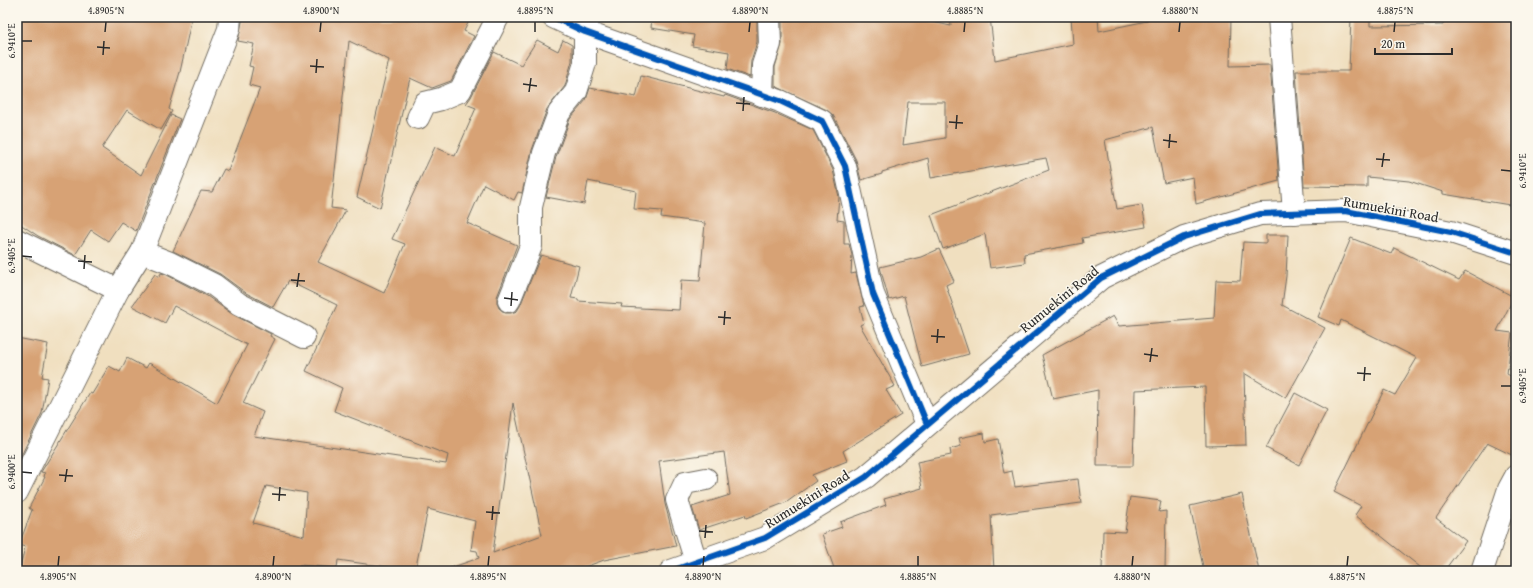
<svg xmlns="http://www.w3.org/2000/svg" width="1533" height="588" font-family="'Gentium Book Plus',serif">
<rect width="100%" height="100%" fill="#fbf7ec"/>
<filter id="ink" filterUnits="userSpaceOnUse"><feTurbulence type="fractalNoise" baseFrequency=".025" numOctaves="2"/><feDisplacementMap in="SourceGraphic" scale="8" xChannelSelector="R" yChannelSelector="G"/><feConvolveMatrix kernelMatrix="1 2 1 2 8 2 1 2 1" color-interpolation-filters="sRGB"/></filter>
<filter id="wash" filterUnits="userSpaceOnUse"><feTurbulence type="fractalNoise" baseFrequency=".012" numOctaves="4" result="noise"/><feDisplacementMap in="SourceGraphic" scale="16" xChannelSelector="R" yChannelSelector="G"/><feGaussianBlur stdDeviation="0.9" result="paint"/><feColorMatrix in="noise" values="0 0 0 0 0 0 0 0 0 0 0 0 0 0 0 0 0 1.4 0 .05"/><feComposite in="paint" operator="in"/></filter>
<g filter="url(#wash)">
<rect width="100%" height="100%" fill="#f0dfbf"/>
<g id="blocks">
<g fill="#d7a275" fill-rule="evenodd">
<polygon points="17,17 192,17 180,72 169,109 172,111 161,130 127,110 102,148 141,175 171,115 180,119 136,231 121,222 108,241 91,230 75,255 38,236 17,222"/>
<path d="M243 17H471L464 31 474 36 451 81 432 88 410 78 380 208 357 197 389 60 349 41 331 208 346 210 318 262 384 293 405 244 392 239 435 147 455 156 476 108 466 104 471 97 494 52 521 65 537 40 558 51 563 40 572 45V61L565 86 547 109 532 150 522 193 518 192 514 200 484 184 467 223 517 245 497 297V303L499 308 505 313H511L517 311 520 306 541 255 579 266 571 298 578 299V301L622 304 621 307 679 310 681 280 700 281 705 223 661 217 662 211 634 209 636 191 588 181 584 204 546 197 556 157 570 119 586 100 590 88 636 97 641 76 724 97 725 95 775 113 813 130 833 170 839 197 837 220 844 221V244H849L852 255 851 274 856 273 864 306 860 307 864 323 860 325 895 386 886 390 901 415 843 451 847 461 812 475 816 481 787 502 746 518 745 515 699 530 692 507 730 495 724 452 659 461 665 504 676 546 604 560 574 571H450V568L479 558 477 551 471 550 475 521 428 509 415 571H393L394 568 338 560 337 568 300 565 299 571H19L25 547 19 545 32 510 29 508 45 477H44L45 473 41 472 90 393 92 394 109 366 120 372 127 358 146 368 149 363 217 403 247 345 174 306 165 323 132 306 155 274 159 277 161 273 165 274 207 296 232 314 271 334 270 336 275 339 243 403 263 412 254 436 446 464 448 455 334 411 342 388 306 371 337 305 288 281 273 307 246 293 220 274 173 251 201 191 212 192 224 169 228 171 260 88 249 85 253 67 249 66 254 44 238 41ZM513 403 542 535 493 553ZM266 486 307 493 304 536 253 523Z"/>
<polygon points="652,17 757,17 757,42 751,61 750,77 727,69 729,52 692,46 694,35 651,28"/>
<path d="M782 17H910L951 26 950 17H990L995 60 1073 44 1071 17H1098L1099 31 1147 21 1146 17H1231L1230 66 1270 65 1279 181 1196 204 1193 177 1164 183 1153 127 1105 140 1117 209 1142 205 1146 227 1082 238 1083 243 1024 254 1025 263 990 268 985 234 943 249 931 215 1049 170 1046 158 931 178 928 158 882 172V174L861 180 856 160 833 115 827 110 775 86V67L782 44ZM908 102H945V138L903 145Z"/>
<polygon points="1351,17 1370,17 1370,26 1443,25 1445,17 1505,17 1516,20 1516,206 1443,194 1443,192 1409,181 1367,177 1367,187 1304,186 1296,71 1349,71"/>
<polygon points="1266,235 1288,235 1286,276 1282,305 1325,328 1286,398 1244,373 1246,445 1206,446 1205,387 1135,390 1133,466 1097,466 1098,390 1053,399 1042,355 1113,316 1119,326 1214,318 1216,280 1240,281 1243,242 1266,243"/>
<polygon points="1351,238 1391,254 1394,248 1459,280 1465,271 1514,297 1497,331 1512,333 1507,374 1516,379 1516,457 1487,443 1436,518 1466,541 1444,571 1425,571 1355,515 1361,506 1334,492 1384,390 1395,395 1417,358 1341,320 1339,326 1318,317"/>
<polygon points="939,249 954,281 946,285 969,354 922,367 904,296 889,300 880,267 921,257"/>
<polygon points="17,338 48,344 42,377 48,378 42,413 17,464"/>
<polygon points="1295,393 1327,410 1299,465 1266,448"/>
<polygon points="984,433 985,442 998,439 1004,473 1012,471 1015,487 1078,479 1081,503 991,515 994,571 835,571 822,534 842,527 840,522 886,505 884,499 922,488 917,462 951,455 950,449 961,446 959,438"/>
<polygon points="1242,494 1259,571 1204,571 1190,506"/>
<polygon points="1130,497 1161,501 1159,512 1166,511 1165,571 1102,571 1103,531 1125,532"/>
</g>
</g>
</g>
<g filter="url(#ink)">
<use href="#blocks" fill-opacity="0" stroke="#706a5f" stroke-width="1"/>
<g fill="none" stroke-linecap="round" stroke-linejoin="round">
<g stroke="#706a5f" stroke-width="24">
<g id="minor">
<polyline points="553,17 585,32 780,101 822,121 845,166 873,294 927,424"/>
<polyline points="1279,17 1294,213"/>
<polyline points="762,95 763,65 770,44 769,17"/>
<polyline points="418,118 425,103 441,99 460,91 498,17"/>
<polyline points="17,240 118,290"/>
<polyline points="142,252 170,263 214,285 239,304 304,337"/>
<polyline points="509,301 531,246 531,207 544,153 559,113 576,92 585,63 585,32 589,17"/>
<polyline points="17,492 118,290 142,252 229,29 230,17"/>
<polyline points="671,571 765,538 866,477 1101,278 1184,237 1260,214 1346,211 1451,232 1516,253"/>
<polyline points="703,571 696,562 677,500 685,483 706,479"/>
<polyline points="1482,571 1509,489 1516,476"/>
</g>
</g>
<use href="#minor" stroke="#fff" stroke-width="22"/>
<g stroke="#fbf7ec" stroke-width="8">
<g id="cycleway">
<polyline points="553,17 585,32 780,101 822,121 845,166 873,294 927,424"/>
<polyline points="671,571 765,538 866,477 1101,278 1184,237 1260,214 1346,211 1451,232 1516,253"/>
</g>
</g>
<use href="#cycleway" stroke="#0057b8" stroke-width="6"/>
</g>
</g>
<path fill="none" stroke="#2b2b2b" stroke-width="1.5" d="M105 32 106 22M320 32 321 22M535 32V22M749 32 750 22M964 32 965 22M1179 32 1180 22M1394 32 1395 22M22 41H32M97 47 110 48M103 55 104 41M310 66 324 67M316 73 317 59M523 84 537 86M529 92 531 78M736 103 750 104M743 111 744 97M949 122 963 123M956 129 957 115M1163 140 1177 142M1169 148 1170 134M1376 159 1390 160M1382 167 1384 153M1501 170 1511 171M22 256 32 257M78 261 92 262M84 269 85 255M291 280 305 281M297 287 299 273M504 298 518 300M511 306 512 292M718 317 731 318M724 325 725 311M931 336 945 337M937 343 938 329M1144 354 1158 356M1150 362 1152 348M1357 373 1371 374M1364 381 1365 367M1501 386H1511M22 472 32 473M59 475 73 476M65 482 67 469M272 494 286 495M279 501 280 487M486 512 500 513M492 520 493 506M699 531 713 532M705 538 706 525M58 566 59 556M273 566 274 556M488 566 489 556M703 566 704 556M918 566V556M1132 566 1133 556M1347 566 1348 556"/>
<g text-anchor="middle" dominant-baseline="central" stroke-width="3" stroke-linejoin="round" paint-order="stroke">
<g font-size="14" fill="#2b2b2b" stroke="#fbf7ec">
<text transform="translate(1391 209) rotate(10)">Rumuekini Road</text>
<text transform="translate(1059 299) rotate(-39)">Rumuekini Road</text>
<text transform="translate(807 499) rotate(-32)">Rumuekini Road</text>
</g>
</g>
<rect width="1533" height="588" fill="none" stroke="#fbf7ec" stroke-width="44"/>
<path d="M1375 48v6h77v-6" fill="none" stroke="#2b2b2b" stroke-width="2"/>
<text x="1381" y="48" font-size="12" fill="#2b2b2b" stroke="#fbf7ec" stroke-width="3" paint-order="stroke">20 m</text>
<rect x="22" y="22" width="1489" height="544" fill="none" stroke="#2b2b2b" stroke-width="1.5"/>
<g font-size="10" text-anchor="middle" fill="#2b2b2b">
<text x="106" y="14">4.8905°N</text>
<text x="321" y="14">4.8900°N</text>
<text x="535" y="14">4.8895°N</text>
<text x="750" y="14">4.8890°N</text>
<text x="965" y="14">4.8885°N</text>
<text x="1180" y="14">4.8880°N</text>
<text x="1395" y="14">4.8875°N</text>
<text transform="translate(11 41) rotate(-90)" y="4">6.9410°E</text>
<text transform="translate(1522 171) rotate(-90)" y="4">6.9410°E</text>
<text transform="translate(11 256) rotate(-90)" y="4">6.9405°E</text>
<text transform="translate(1522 386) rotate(-90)" y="4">6.9405°E</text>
<text transform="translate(11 472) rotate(-90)" y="4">6.9400°E</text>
<text x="58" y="580">4.8905°N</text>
<text x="273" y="580">4.8900°N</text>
<text x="488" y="580">4.8895°N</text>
<text x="703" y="580">4.8890°N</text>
<text x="918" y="580">4.8885°N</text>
<text x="1132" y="580">4.8880°N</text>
<text x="1347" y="580">4.8875°N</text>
</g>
</svg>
